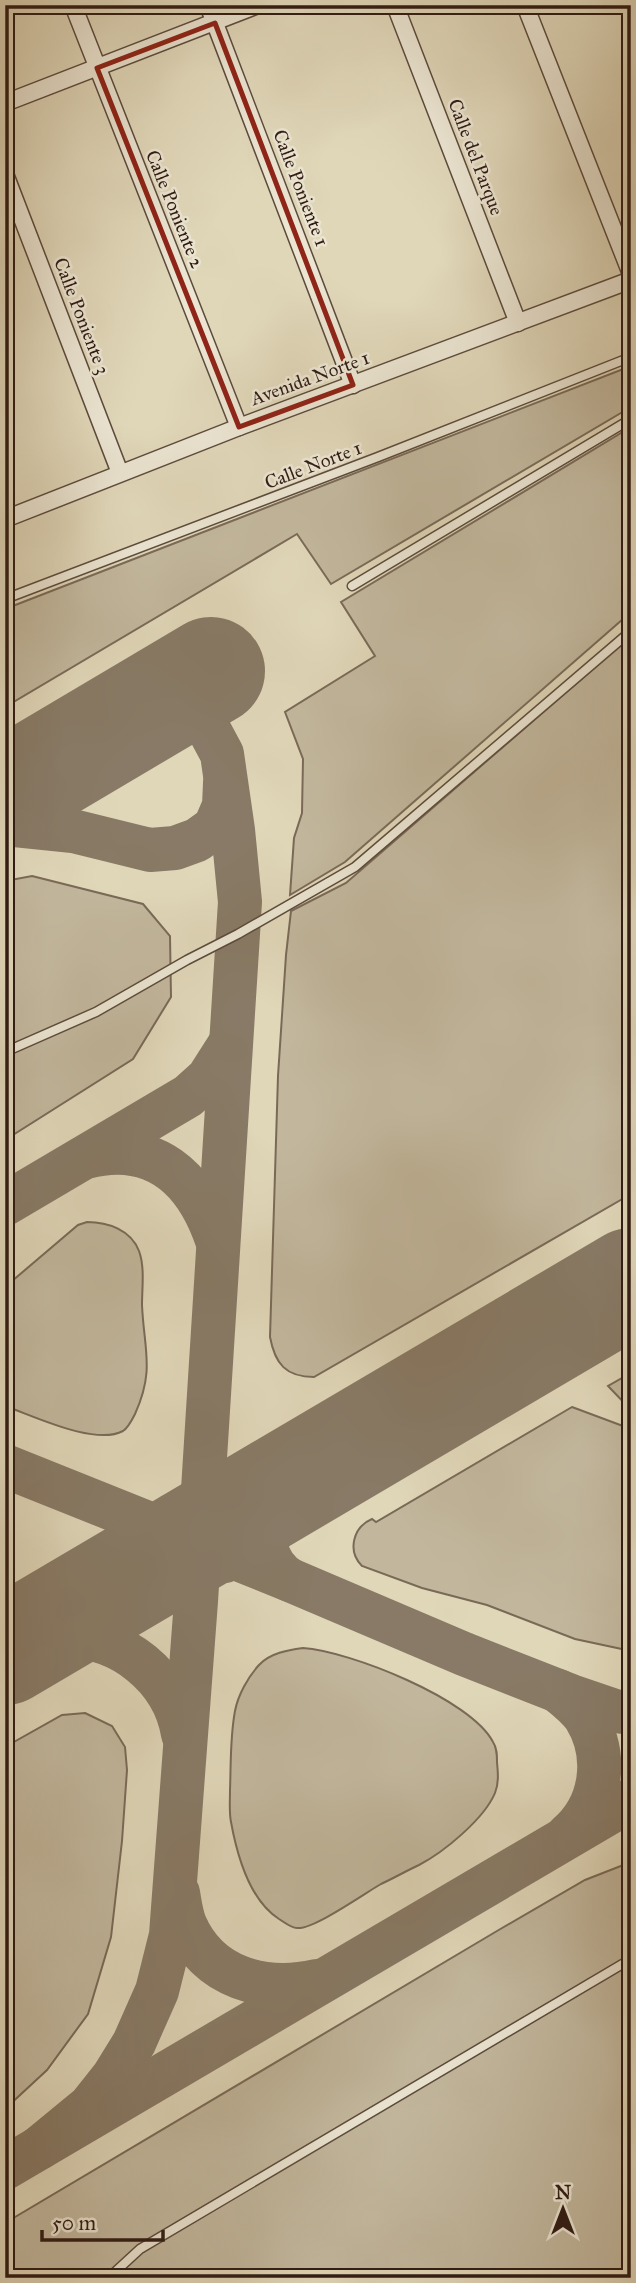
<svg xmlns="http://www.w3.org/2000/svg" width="636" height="2283" font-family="'IM FELL Great Primer',serif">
<rect width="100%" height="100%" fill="#e0d7b9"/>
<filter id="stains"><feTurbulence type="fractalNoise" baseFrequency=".00286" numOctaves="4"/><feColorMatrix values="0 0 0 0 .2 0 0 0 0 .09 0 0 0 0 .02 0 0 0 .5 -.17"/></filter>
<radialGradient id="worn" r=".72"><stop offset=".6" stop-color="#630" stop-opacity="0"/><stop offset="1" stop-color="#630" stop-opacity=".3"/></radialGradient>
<g fill="#c2b79d" stroke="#796a58" stroke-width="2">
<polygon points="631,366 631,407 331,584 297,534 5,707 5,609"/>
<polygon points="631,427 631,612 345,862 290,895 294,838 302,813 303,759 285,712 375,656 341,602"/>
<path d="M631 636V1194L314 1377C286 1377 275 1364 270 1337L278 1076 286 955 291 911 346 883Z"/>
<polygon points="32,876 143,904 170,936 171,997 133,1059 5,1140 5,881"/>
<path d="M87 1222C108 1222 131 1230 139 1251 145 1267 142 1288 142 1305 144 1350 155 1370 135 1414 132 1420 128 1428 123 1431 95 1446 34 1416 5 1406V1287L78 1225Z"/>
<polygon points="631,1373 631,1410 608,1386"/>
<path d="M572 1407 631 1429V1651L575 1639 487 1605 422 1588 362 1566C347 1551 353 1527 372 1519L376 1522Z"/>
<path d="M303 1648C349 1651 471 1699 493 1742 497 1748 497 1755 497 1762 498 1773 499 1783 495 1793 484 1819 444 1852 419 1865 406 1871 394 1878 381 1884 365 1893 313 1930 297 1928 291 1928 284 1922 279 1919 249 1900 237 1855 231 1822 229 1812 230 1801 230 1790 231 1764 230 1737 235 1711 238 1695 248 1677 259 1665 270 1653 288 1650 303 1648Z"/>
<polygon points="85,1713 112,1726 125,1747 127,1770 122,1841 111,1937 88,2014 47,2070 5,2109 5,1747 62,1715"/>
<polygon points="631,1862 631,2278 5,2278 5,2223 497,1931 585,1880"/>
</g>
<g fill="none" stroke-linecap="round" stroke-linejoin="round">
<g stroke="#887a66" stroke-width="44">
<polyline points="5,824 73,831 150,850 175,848 197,840 215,827 224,806 225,783"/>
<path d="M86 1157C154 1139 196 1178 217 1240"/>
<polyline points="5,1204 188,1096 208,1078 231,1042"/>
<polyline points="5,1466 290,1580 464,1654 571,1696 615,1711 631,1713"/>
<polyline points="173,1515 201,1515 217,1512 282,1487"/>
<path d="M290 1580C266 1566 257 1533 272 1507 278 1495 288 1487 298 1478"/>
<path d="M69 1613C104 1593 150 1560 192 1558 203 1557 214 1560 225 1561"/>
<path d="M5 1651C24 1646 44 1638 63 1637 121 1634 174 1678 183 1734"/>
<path d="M558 1691C568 1699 578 1707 585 1717 609 1756 602 1806 568 1835"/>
<path d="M178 1893C180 1904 181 1914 185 1924 208 1978 264 1993 317 1981"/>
<polyline points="39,2148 90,2106 113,2077 134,2043 157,1991 171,1935 196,1601 240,902 233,830 222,754 185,685"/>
<polyline points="5,2168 631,1800"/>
</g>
<g stroke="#887a66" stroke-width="108">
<polyline points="5,793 211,671"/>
<polyline points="5,1651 631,1282"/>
</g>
<g stroke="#5c4b3d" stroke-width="11">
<g id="service">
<polyline points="352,586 631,419"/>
<polyline points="5,599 378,457 631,357"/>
<polyline points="5,1052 96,1012 187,960 238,934 355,867 631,631"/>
<polyline points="112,2278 115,2272 140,2249 631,1959"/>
</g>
</g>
<g stroke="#5c4b3d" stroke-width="19">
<g id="minor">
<polyline points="73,5 239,427"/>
<polyline points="208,5 353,385"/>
<polyline points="395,5 518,323"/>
<polyline points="525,5 631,274"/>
<polyline points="5,103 258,5"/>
<polyline points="5,174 120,473"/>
<polyline points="5,519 239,427 631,280"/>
</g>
</g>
<use href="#service" stroke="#ebe5d2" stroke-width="8"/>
<use href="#minor" stroke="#ebe5d2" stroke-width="16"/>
</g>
<path fill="none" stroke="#8f2418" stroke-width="5" stroke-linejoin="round" d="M215 23 353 385 239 427 97 68Z"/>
<g text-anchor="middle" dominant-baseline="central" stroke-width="5" stroke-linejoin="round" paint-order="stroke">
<g font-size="19" fill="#301c14" stroke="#ebe5d2">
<text transform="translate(476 157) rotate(69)">Calle del Parque</text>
<text transform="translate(301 188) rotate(69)">Calle Poniente 1</text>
<text transform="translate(175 209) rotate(68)">Calle Poniente 2</text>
<text transform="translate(82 316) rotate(69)">Calle Poniente 3</text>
<text transform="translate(310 378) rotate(-20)">Avenida Norte 1</text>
<text transform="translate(313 465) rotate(-21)">Calle Norte 1</text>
</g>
</g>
<rect width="636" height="2283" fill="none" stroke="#e0d7b9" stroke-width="28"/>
<rect x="7" y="7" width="622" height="2269" fill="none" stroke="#301c14" stroke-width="3.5"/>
<rect x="14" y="14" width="608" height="2255" fill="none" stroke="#301c14" stroke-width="2"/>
<g transform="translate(563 2209)" stroke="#ebe5d2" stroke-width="5" paint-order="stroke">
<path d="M0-5L12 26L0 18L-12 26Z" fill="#301c14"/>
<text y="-10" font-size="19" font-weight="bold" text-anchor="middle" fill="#301c14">N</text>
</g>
<path d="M42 2230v10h121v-10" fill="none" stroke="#301c14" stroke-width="3.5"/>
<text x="52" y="2230" font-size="21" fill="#301c14" stroke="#ebe5d2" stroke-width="5" paint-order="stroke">50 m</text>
<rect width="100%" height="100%" filter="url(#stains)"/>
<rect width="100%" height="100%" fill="url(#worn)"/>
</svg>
